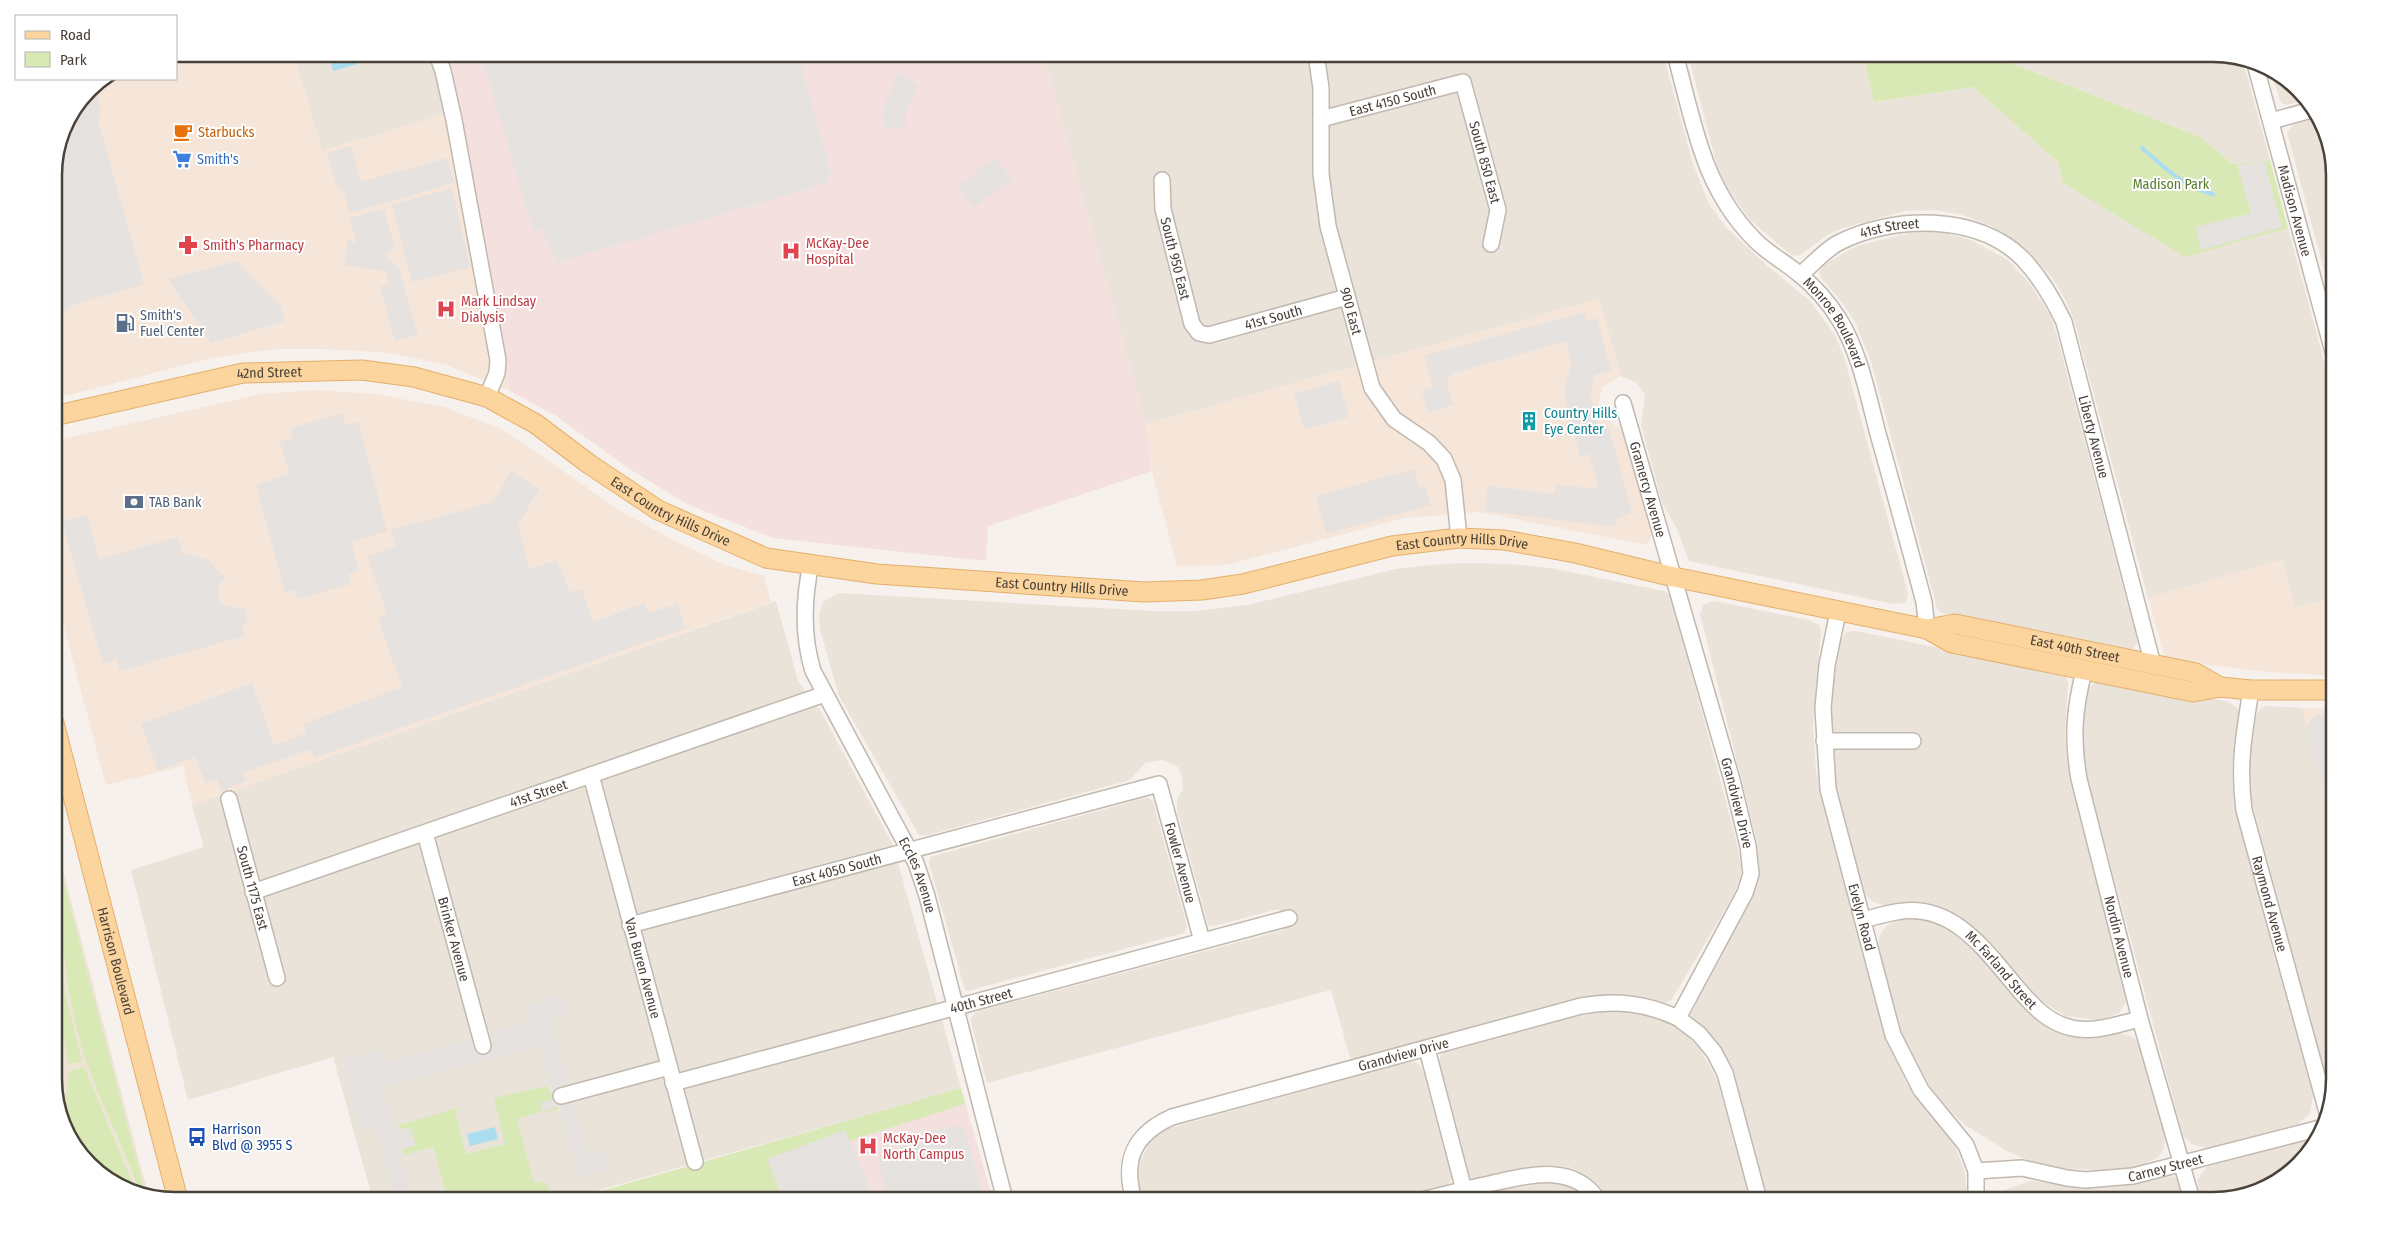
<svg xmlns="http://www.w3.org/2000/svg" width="2389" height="1254" font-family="'Fira Sans Condensed',sans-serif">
<rect width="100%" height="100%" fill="#f6f1ec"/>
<g fill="#eae3da">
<polygon points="294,54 443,54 459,110 322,151"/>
<polygon points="1043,54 1663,54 1693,164 1709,204 1725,226 1764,263 1810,301 1835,335 1844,357 1908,593 1906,603 1893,604 1689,561 1677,529 1662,502 1641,425 1645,395 1637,383 1621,376 1599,299 1146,424"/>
<polygon points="1688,54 1863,54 1875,102 1973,87 2059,163 2185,257 2288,228 2335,401 2335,598 2295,608 2282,560 2148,598 2074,320 2066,301 2051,276 2022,246 1992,226 1959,214 1935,210 1905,211 1843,228 1829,234 1799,256 1791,255 1750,220 1728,189 1717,166"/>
<polygon points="1988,54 2214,54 2243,61 2270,160 2233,164 2200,137"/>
<polygon points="2270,69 2306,100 2287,105 2281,103"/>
<polygon points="2318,118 2335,168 2335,311 2287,132 2294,124"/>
<polygon points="1920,230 1949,234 1971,240 2008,260 2031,285 2050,315 2056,332 2136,636 2137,644 2132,650 2126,651 1941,613 1937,608 1871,361 1855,322 1844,305 1821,278 1819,271 1823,265 1857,246"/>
<polygon points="1470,563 1510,564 1550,568 1664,591 1671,596 1736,840 1741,867 1740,879 1733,896 1672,999 1663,1004 1621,994 1569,1001 1351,1061 1331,990 987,1083 970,1019 976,1012 1284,930 1279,909 1214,926 1208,925 1177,810 1177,800 1183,789 1182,776 1178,767 1163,760 1145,763 1130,780 925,836 919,835 839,696 820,630 819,614 823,602 838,593 1153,611 1196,611 1247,605 1396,569 1441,564"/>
<polygon points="776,601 798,681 820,710 893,845 961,1088 564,1200 373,1200 333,1057 188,1100 131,870 204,847 192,805"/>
<polygon points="1714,601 1809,620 1819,625 1821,633 1813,726 1816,769 1820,793 1884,1035 1907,1084 1940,1124 1956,1148 1964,1170 1968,1200 1767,1200 1732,1072 1716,1044 1691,1020 1690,1016 1750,901 1758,877 1759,865 1756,837 1700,614 1704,604"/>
<polygon points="1856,631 2065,674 2068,683 2065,734 2068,770 2126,990 2126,1002 2119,1013 2105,1019 2096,1020 2065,1016 2040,1000 1978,932 1958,915 1934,904 1919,902 1885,906 1872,901 1864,893 1833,779 1830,713 1833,670 1840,641 1847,632"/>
<polygon points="2100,680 2227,701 2237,708 2239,713 2232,769 2235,808 2313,1095 2310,1114 2298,1124 2207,1148 2193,1145 2183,1136 2083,761 2081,734 2084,703 2091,685"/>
<polygon points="2266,706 2302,708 2335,830 2335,1079 2331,1098 2251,800 2249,759 2256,716 2259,710"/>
<polygon points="1145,798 1149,798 1153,802 1187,926 1184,933 968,991 965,990 929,863 930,857"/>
<polygon points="1904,919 1932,921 1964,939 2027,1011 2043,1024 2066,1034 2077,1036 2098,1037 2119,1033 2131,1036 2136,1040 2143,1050 2165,1135 2164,1148 2158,1158 2136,1167 2111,1171 2058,1168 2030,1161 2005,1150 1965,1125 1946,1107 1920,1072 1904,1041 1878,949 1879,937 1883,930 1889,924"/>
<polygon points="1604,1009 1631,1009 1663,1018 1676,1025 1699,1048 1717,1079 1750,1200 1609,1200 1598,1184 1585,1174 1569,1167 1546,1165 1476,1181 1468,1177 1438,1062 1442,1053"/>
<polygon points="1406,1062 1414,1062 1418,1064 1424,1072 1452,1175 1451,1181 1444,1188 1400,1200 1141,1200 1135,1178 1137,1169 1149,1143 1163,1130"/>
<polygon points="2310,1139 2315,1141 2275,1184 2214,1200 2201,1200 2197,1180 2207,1167 2298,1141"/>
<polygon points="2175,1176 2177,1178 2183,1200 1996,1200 2005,1190 2029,1181 2088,1188 2120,1186"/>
<polygon points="1536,1181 1566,1182 1593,1200 1461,1200"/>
</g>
<g fill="#f6e6d9">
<polygon points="176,54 294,54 322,151 459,110 510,391 446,365 391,353 324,349 276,349 211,358 54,399 54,168 63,129 90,89 105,79 176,79"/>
<polygon points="1599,299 1621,376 1602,387 1598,404 1604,417 1621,429 1625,436 1652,535 1647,545 1480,512 1405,518 1226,565 1177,566 1152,471 1146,424"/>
<polygon points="316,390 375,394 444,407 504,430 622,512 675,541 725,565 764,576 771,602 192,805 183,766 106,785 54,589 54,441 261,394"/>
<polygon points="2282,560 2295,608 2335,598 2335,676 2259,671 2170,660 2165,657 2148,598"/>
<polygon points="2302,708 2335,709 2335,830 2334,830"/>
</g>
<polygon fill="#eee4d6" points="54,836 148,1194 121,1188 74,1146 54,1087"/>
<g fill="#f5e0e0">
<polygon points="443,54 1043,54 1146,424 1152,471 988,526 986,561 773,538 687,504 628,468 556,416 510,391 459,110"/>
<polygon points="961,1088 993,1200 564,1200 612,1188"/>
</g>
<g fill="#d9e9b6">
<polygon points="1863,54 1988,54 2200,137 2233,164 2270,160 2288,228 2185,257 2063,183 2059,163 1973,87 1874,102"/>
<path d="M54 845 145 1193 140 1192C124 1146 100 1104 85 1058 68 1006 63 952 59 897 58 879 54 863 54 845Z"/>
<polygon points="54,885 59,951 65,993 82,1062 68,1064 61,1022 54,1002"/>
<polygon points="84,1067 136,1191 121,1188 74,1146 64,1116 69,1071"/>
<polygon points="547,1086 554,1100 542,1110 557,1106 558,1110 539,1112 517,1119 534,1183 542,1181 543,1184 547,1183 551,1198 575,1192 577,1197 612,1188 961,1088 965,1104 774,1165 789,1200 448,1200 433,1147 404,1155 402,1149 416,1144 411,1129 400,1128 399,1125 457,1108 457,1111 455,1112 466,1154 505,1144 494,1098"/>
</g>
<g fill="#e5e2e0">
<polygon points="481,54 798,54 831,174 825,184 558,262 542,229 533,231"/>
<polygon points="899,72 917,86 906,111 906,127 885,129 883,113 886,101"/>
<polygon points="95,86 100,105 99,124 144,284 72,305 58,318 54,319 54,168 63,129 90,89"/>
<polygon points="351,146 361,182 447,158 454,183 350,213 343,190 338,191 327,153"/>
<polygon points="995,158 1012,179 974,208 957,187"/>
<polygon points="2264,161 2282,227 2201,250 2196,227 2251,213 2237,165"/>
<polygon points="452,188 470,267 412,282 392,205"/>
<polygon points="384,209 395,249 384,254 399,269 418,335 395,341 380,287 389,284 385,271 344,265 348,240 357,244 349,218"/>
<polygon points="236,261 280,305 285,321 211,343 168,279"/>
<polygon points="1585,312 1587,321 1597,318 1611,370 1594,375 1590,395 1600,431 1609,428 1632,513 1617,519 1614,527 1485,511 1488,486 1554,494 1556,485 1599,489 1589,454 1580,457 1566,401 1565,386 1571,364 1566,341 1451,374 1447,383 1453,405 1428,413 1422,391 1433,387 1424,356"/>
<polygon points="1339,381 1349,417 1304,429 1294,394"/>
<polygon points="342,413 346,425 358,422 387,531 351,542 359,571 348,575 351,584 297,599 294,590 285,592 256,485 290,474 280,442 293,438 290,428"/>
<polygon points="1414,469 1419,487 1425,485 1431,505 1326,534 1316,496"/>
<polygon points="511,471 539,489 518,525 529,569 557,560 570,592 582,589 593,622 644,603 648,613 677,604 686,628 314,758 311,749 243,773 246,781 221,791 217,779 206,783 195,757 158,771 141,724 252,683 274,745 306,733 303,724 402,687 378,619 387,613 367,556 396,546 391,530 493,502"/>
<polygon points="87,515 99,559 178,537 182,553 208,560 226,579 220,583 217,592 222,605 245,609 248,624 242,626 244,636 120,671 117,660 103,664 62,522"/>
<polygon points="2316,715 2335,715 2335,791 2324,794 2306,726"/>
<polygon points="561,995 567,1015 551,1020 587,1154 604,1150 609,1169 579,1177 560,1106 542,1111 540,1103 554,1099 540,1046 383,1087 395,1134 411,1129 416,1145 399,1150 412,1200 396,1200 376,1126 360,1130 343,1060 384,1049 389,1063 529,1022 525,1005"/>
<polygon points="963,1125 982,1192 975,1200 899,1200 897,1197 887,1198 878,1158 932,1131"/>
<polygon points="845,1130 875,1200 783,1200 767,1159"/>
</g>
<g fill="#abddf0">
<polygon points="354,54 357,64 333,71 330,59"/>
<polygon points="495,1127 498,1139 470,1146 467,1134"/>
</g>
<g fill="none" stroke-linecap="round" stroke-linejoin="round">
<path stroke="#abddf0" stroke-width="4" d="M2142 148C2164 167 2184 188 2213 194"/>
<g stroke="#c1b8ae" stroke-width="18">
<g id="minor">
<polyline points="437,54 443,71 454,120 498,360 497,373 487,397"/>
<path id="s1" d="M1316 54 1321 88V174L1328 226 1372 388 1394 419 1429 443 1444 459 1453 480 1459 538"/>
<path id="s2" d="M1675 54C1694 123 1702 186 1754 239 1767 253 1785 262 1799 274 1814 286 1829 303 1839 319 1860 353 1868 396 1878 434 1894 490 1909 546 1924 602L1927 629"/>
<path id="s3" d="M2255 64 2335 359"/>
<path id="s4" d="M1321 119 1463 82 1498 210 1491 244"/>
<polyline points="2271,121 2315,109"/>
<path id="s5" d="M1162 180 1163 209 1192 324 1199 333 1209 335 1347 297"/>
<path id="s6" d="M1800 275C1812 265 1825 250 1838 243 1892 215 1978 213 2023 259 2041 278 2053 299 2064 322L2153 665"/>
<path id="s7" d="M1623 403 1732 780 1748 846 1751 874 1745 893 1678 1018 1699 1034 1714 1052 1725 1073 1759 1200"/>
<path id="s8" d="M811 564C803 601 802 635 813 671L916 863 927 896 1005 1200"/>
<path id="s9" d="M1838 612 1827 665 1823 708 1828 789 1893 1035 1921 1090 1966 1145 1976 1171V1200"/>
<path id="s10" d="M2084 671C2074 710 2072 739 2079 779L2140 1019 2192 1200"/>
<path id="s11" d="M2251 690C2244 734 2238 765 2244 810L2327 1112"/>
<polyline points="1824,741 1913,741"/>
<path id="s12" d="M591 775 695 1162"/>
<path id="s13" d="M229 799 277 978"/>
<path id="s14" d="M425 833 483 1046"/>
<path id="s15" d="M253 892 825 694"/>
<path id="s16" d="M1863 920C1874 917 1885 914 1896 912 1954 901 1987 953 2020 991 2035 1008 2049 1023 2072 1028 2095 1033 2118 1024 2140 1019"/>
<path id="s17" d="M630 925 1159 784 1202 941"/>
<polyline points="1427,1049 1464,1190"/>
<path id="s18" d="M673 1083 1289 918"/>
<polyline points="561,1096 669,1067"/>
<path id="s19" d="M1976 1171 2022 1168 2067 1178 2085 1180 2133 1176 2324 1127"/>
<path id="s20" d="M1134 1200C1122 1160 1134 1134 1172 1117L1581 1006C1616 1000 1646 1003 1678 1018"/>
<path d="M1422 1200C1446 1194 1469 1188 1493 1183 1529 1175 1574 1163 1598 1200"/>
</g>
</g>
<g stroke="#e3af6d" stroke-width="21">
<g id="major">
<path id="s21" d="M54 416 243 373 362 370 414 377 487 397 536 424 589 464 658 510 766 558 877 574 1144 592 1202 590 1243 584 1392 546 1459 538 1504 540 1575 553 1674 577 1927 629 1952 643 2193 692 2220 687 2251 690H2335"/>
<path id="s22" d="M1927 629 1955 624 2196 673 2220 687"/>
<path id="s23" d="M54 723 178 1200"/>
</g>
</g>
<use href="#minor" stroke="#fff" stroke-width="15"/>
<use href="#major" stroke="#fcd59e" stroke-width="19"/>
</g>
<defs>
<g id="cafe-bare" transform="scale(1.5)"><path d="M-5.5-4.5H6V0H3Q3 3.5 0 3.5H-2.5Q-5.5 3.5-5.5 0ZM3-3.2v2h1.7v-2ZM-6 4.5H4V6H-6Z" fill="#e8710a" stroke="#fff" stroke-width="2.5" paint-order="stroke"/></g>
<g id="supermarket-bare" transform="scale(1.5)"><path d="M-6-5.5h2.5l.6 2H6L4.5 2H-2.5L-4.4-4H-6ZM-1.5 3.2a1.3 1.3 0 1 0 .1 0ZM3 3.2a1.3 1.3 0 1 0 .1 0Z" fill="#3f7fe0" stroke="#fff" stroke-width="2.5" paint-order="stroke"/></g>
<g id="pharmacy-bare" transform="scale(1.5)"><path d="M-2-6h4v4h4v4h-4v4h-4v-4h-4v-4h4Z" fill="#e0444e" stroke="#fff" stroke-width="2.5" paint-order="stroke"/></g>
<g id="hospital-bare" transform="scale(1.5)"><path d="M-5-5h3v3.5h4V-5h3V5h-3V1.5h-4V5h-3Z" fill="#e0444e" stroke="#fff" stroke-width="2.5" paint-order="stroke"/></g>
<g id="fuel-bare" transform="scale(1.5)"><path d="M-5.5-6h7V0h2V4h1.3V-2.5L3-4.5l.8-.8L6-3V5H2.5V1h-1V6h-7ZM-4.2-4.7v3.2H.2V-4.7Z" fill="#5c6f8a" stroke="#fff" stroke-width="2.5" paint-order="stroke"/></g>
<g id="building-bare" transform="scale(1.5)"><path d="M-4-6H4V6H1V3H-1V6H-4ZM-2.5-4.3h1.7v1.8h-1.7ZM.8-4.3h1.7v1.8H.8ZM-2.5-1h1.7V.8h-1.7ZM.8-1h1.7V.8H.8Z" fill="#0f9aa8" stroke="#fff" stroke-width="2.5" paint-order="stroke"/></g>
<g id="bank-bare" transform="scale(1.5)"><path d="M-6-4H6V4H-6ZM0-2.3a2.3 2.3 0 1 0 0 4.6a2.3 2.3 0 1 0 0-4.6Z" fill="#5c6f8a" stroke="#fff" stroke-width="2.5" paint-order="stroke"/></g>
<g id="bus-bare" transform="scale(1.5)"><path d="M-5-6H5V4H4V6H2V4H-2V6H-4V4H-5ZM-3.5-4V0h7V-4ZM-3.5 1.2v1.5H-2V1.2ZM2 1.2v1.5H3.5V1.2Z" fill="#1a4fb4" stroke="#fff" stroke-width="2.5" paint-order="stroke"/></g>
</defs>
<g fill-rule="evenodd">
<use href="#cafe-bare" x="183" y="132"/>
<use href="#supermarket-bare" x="182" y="159"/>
<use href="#pharmacy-bare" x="188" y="245"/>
<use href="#hospital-bare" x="791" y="251"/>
<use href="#hospital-bare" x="446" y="309"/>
<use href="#fuel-bare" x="125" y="323"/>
<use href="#building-bare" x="1529" y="421"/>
<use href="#bank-bare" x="134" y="502"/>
<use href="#bus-bare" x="197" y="1137"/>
<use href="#hospital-bare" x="868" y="1146"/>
</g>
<g text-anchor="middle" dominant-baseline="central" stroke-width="4" stroke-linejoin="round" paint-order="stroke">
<g font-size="14" fill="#4a4139" stroke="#fff">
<text stroke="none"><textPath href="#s4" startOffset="74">East 4150 South</textPath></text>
<text stroke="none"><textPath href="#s4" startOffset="230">South 850 East</textPath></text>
<text stroke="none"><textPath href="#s3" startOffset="152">Madison Avenue</textPath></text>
<text stroke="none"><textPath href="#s6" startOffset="104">41st Street</textPath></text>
<text stroke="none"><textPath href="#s5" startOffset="80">South 950 East</textPath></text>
<text stroke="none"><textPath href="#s1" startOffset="261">900 East</textPath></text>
<text stroke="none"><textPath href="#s5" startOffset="236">41st South</textPath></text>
<text stroke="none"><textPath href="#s2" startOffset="322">Monroe Boulevard</textPath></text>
<text stroke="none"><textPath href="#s21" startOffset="220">42nd Street</textPath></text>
<text stroke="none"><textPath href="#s6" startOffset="441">Liberty Avenue</textPath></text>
<text stroke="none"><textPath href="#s7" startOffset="90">Gramercy Avenue</textPath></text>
<text stroke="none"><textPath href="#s21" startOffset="658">East Country Hills Drive</textPath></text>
<text stroke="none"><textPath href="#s21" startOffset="1468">East Country Hills Drive</textPath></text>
<text stroke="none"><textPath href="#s21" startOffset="1062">East Country Hills Drive</textPath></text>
<text stroke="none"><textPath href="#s22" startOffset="151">East 40th Street</textPath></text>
<text stroke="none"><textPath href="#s15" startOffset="302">41st Street</textPath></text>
<text stroke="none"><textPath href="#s7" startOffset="416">Grandview Drive</textPath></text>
<text stroke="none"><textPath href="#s17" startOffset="629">Fowler Avenue</textPath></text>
<text stroke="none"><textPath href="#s17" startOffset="214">East 4050 South</textPath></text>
<text stroke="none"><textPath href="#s8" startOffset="338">Eccles Avenue</textPath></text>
<text stroke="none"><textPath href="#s13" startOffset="92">South 1175 East</textPath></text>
<text stroke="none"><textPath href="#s11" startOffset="218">Raymond Avenue</textPath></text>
<text stroke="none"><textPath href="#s9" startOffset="311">Evelyn Road</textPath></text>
<text stroke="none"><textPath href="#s10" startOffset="272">Nordin Avenue</textPath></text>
<text stroke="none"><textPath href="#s14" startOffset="110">Brinker Avenue</textPath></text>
<text stroke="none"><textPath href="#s23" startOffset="246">Harrison Boulevard</textPath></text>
<text stroke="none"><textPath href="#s12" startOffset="200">Van Buren Avenue</textPath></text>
<text stroke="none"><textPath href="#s16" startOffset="161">Mc Farland Street</textPath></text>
<text stroke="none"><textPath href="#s18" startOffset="319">40th Street</textPath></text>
<text stroke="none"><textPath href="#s20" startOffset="342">Grandview Drive</textPath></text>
<text stroke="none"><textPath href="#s19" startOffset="192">Carney Street</textPath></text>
</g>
<g font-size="14" fill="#c56008" stroke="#fff" text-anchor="start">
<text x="198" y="132">Starbucks</text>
</g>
<g font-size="14" fill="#366cbe" stroke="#fff" text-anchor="start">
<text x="197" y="159">Smith's</text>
</g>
<g font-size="14" fill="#567d2c" stroke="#fff">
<text x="2171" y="184">Madison Park</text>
</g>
<g font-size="14" fill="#be3a42" stroke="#fff" text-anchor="start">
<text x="806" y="243">McKay-Dee<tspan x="806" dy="16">Hospital</tspan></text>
<text x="203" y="245">Smith's Pharmacy</text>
<text x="461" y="301">Mark Lindsay<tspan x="461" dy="16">Dialysis</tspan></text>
<text x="883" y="1138">McKay-Dee<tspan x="883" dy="16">North Campus</tspan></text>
</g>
<g font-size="14" fill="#4e5e75" stroke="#fff" text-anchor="start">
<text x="140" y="315">Smith's<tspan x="140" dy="16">Fuel Center</tspan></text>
<text x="149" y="502">TAB Bank</text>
</g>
<g font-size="14" fill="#0d838f" stroke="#fff" text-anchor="start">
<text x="1544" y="413">Country Hills<tspan x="1544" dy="16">Eye Center</tspan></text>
</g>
<g font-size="14" fill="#164399" stroke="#fff" text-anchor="start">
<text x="212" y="1129">Harrison<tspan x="212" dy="16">Blvd @ 3955 S</tspan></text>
</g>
</g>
<path d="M0 0H2389V1254H0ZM175 62H2213A113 113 0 0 1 2326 175V1079A113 113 0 0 1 2213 1192H175A113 113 0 0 1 62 1079V175A113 113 0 0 1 175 62Z" fill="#fff" fill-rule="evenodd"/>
<path fill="none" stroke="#4a4139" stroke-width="2.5" d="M175 62H2213A113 113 0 0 1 2326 175V1079A113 113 0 0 1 2213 1192H175A113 113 0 0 1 62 1079V175A113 113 0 0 1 175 62Z"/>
<rect x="15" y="15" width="162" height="65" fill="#ffffff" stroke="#b7b3b0"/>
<rect x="25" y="31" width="25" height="8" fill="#fcd59e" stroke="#b7b3b0"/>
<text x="60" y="40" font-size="15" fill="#4a4139">Road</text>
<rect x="25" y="52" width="25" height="15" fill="#d9e9b6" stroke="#b7b3b0"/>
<text x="60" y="65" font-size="15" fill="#4a4139">Park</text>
</svg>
